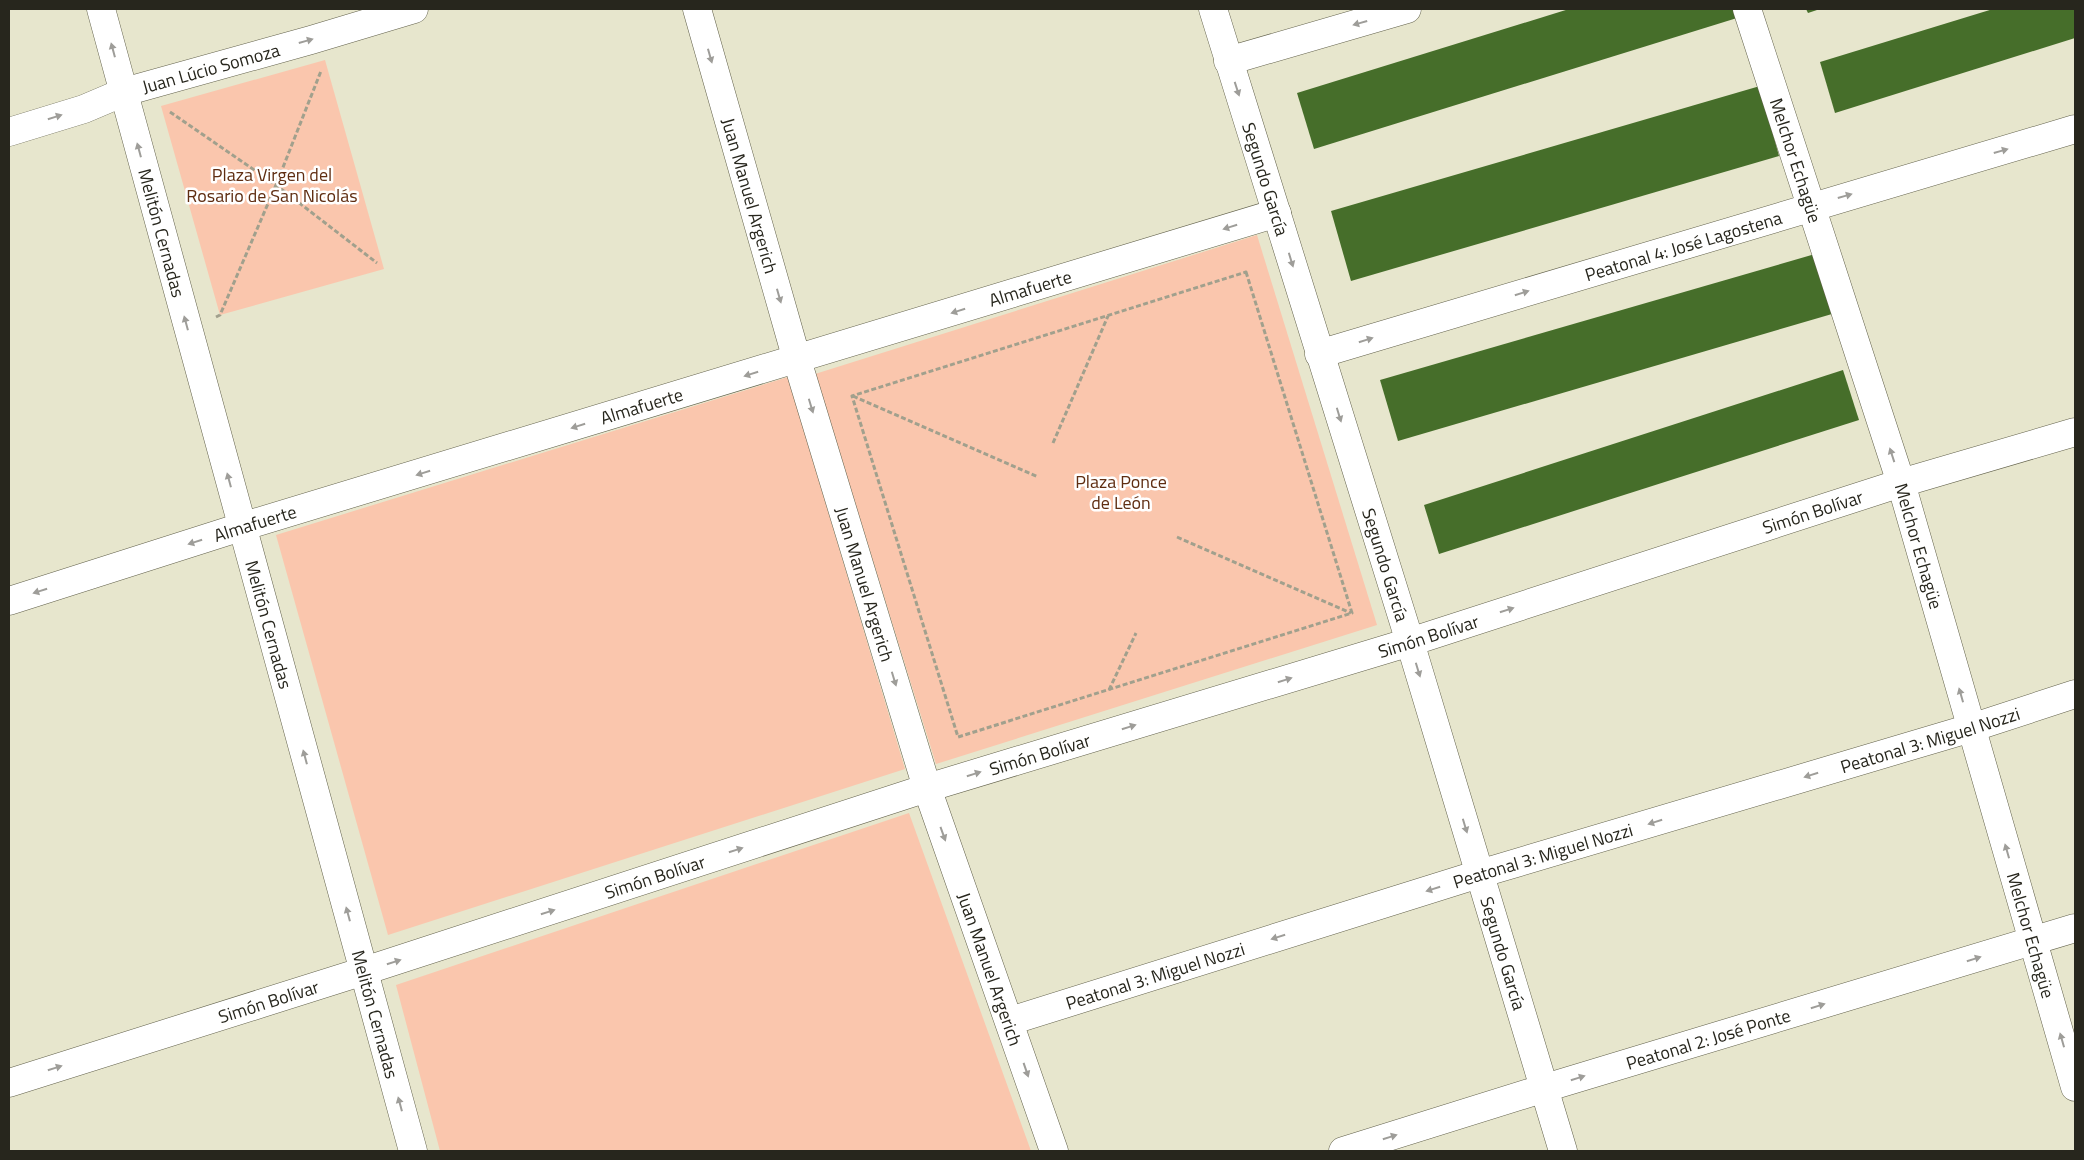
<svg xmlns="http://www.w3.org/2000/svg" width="2084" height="1160" font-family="'Titillium Web',sans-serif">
<rect width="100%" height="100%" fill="#e7e6cd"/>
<g fill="#fac6ad">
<polygon points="325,60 384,269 220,315 161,106"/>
<polygon points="1257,235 1377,625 936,764 815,374"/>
<polygon points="788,377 905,769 388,935 276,535"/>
<polygon points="909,813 1031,1151 440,1151 396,985"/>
</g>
<g fill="#466e2a">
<polygon points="1569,9 1734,9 1737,18 1314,149 1297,93"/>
<polygon points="1806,9 1820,9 1808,13"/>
<polygon points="1993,9 2075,9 2075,38 1835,113 1820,62"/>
<polygon points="1760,86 1779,156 1351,281 1331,211"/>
<polygon points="1815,254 1832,314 1398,441 1380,380"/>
<polygon points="1843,370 1859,420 1439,554 1424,505"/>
</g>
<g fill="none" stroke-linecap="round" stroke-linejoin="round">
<g stroke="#62614b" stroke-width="29">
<g id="minor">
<path id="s1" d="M101 9 413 1151"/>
<path id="s2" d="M697 9 797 360 927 788 1054 1151"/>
<path id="s3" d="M1213 9 1410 642 1563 1151"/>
<path id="s4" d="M1747 9 1901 483 2075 1087"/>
<polyline points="1228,61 1407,9"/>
<path id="s5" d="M9 132 84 109 124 92 311 40 414 9"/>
<path id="s6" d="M1319 354 2075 129"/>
<path id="s7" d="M9 601 241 527 1277 213"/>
<path id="s8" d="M1010 1021 1479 874 1971 728 2075 694"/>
<path id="s9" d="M9 1083 364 971 927 788 1410 642 1901 483 2075 432"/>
<path id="s10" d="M1343 1151 1545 1088 2075 928"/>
</g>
</g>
<g stroke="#a1a08d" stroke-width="3" stroke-dasharray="5 2.5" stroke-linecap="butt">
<polyline points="170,112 276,185 377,263"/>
<polygon points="1246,272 1352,613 958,737 852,396"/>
<polyline points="216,317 220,315 276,185 321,71"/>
<polyline points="853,396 1038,477"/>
<polyline points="1053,443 1108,316"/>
<polyline points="1177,537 1351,613"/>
<polyline points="1109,690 1136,633"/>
</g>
<use href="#minor" stroke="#fff" stroke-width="28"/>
</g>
<defs><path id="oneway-solid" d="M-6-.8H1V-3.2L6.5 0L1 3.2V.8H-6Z" transform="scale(1.25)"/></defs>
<g fill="#9e9d99">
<use href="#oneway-solid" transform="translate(1360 23) rotate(164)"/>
<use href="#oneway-solid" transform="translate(306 41) rotate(-16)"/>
<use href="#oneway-solid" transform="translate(113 50) rotate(-105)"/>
<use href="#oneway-solid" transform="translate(710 56) rotate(74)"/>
<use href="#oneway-solid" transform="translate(1237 89) rotate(72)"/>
<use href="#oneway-solid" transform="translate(55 117) rotate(-17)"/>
<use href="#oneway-solid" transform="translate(139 150) rotate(-105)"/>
<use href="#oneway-solid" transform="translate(2001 151) rotate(-16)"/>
<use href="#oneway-solid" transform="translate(1845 196) rotate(-16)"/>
<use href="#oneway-solid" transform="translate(1230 227) rotate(163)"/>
<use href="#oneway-solid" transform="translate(1291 260) rotate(73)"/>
<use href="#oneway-solid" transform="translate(1522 293) rotate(-17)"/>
<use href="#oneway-solid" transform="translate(779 296) rotate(74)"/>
<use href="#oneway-solid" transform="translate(958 311) rotate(163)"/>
<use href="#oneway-solid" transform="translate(186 323) rotate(-105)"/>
<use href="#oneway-solid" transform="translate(1366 340) rotate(-17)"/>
<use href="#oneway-solid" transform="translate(751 374) rotate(163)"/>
<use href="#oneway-solid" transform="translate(811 406) rotate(73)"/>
<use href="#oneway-solid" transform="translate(1339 415) rotate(73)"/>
<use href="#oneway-solid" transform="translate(578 426) rotate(163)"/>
<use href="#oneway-solid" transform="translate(1892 455) rotate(-108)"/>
<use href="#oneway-solid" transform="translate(423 473) rotate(163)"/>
<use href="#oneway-solid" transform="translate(229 480) rotate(-105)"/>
<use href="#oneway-solid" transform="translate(195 542) rotate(162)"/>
<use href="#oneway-solid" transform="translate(40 591) rotate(162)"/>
<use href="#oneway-solid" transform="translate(1507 610) rotate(-18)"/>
<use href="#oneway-solid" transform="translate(1418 670) rotate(73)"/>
<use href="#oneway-solid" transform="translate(894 679) rotate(73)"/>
<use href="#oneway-solid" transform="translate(1285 680) rotate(-17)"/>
<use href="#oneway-solid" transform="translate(1961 695) rotate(-106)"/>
<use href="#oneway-solid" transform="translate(1129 727) rotate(-17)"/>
<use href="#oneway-solid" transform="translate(305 757) rotate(-105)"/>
<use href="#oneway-solid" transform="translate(974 774) rotate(-17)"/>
<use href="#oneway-solid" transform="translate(1811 775) rotate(163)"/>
<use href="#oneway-solid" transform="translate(1655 822) rotate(163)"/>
<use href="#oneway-solid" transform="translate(1465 826) rotate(73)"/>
<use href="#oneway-solid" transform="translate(943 834) rotate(70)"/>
<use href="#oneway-solid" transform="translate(736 850) rotate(-18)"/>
<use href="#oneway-solid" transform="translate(2007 851) rotate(-106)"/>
<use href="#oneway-solid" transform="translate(1433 889) rotate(163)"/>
<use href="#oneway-solid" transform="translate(548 912) rotate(-18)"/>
<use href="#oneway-solid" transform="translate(348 914) rotate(-105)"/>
<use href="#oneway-solid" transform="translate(1278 937) rotate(163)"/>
<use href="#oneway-solid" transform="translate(1974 959) rotate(-17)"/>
<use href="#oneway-solid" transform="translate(394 962) rotate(-18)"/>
<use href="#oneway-solid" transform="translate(1818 1006) rotate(-17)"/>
<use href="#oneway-solid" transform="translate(2062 1040) rotate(-106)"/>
<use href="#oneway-solid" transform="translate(55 1068) rotate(-17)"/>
<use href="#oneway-solid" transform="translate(1026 1070) rotate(71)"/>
<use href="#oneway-solid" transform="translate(1578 1078) rotate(-17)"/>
<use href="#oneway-solid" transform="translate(400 1104) rotate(-105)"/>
<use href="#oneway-solid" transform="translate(1390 1137) rotate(-17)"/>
</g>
<g text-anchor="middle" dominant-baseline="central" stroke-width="5" stroke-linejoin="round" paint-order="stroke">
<g font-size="18" fill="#27261d" stroke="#fff">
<text stroke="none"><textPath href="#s5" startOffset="212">Juan Lúcio Somoza</textPath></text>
<text stroke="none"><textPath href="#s4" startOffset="159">Melchor Echagüe</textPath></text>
<text stroke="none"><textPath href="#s3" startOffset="178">Segundo García</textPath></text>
<text stroke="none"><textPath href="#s2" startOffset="194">Juan Manuel Argerich</textPath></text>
<text stroke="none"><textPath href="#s1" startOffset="232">Melitón Cernadas</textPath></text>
<text stroke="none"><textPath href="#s6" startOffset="380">Peatonal 4: José Lagostena</textPath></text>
<text stroke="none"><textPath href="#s7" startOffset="1068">Almafuerte</textPath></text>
<text stroke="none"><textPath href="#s7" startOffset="662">Almafuerte</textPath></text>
<text stroke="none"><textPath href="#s9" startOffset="1892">Simón Bolívar</textPath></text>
<text stroke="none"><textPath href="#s7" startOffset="258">Almafuerte</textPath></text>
<text stroke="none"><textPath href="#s4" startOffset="564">Melchor Echagüe</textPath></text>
<text stroke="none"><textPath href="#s3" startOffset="582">Segundo García</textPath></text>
<text stroke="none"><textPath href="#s2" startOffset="599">Juan Manuel Argerich</textPath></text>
<text stroke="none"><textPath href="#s1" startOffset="638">Melitón Cernadas</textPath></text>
<text stroke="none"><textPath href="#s9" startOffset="1488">Simón Bolívar</textPath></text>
<text stroke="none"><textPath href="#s8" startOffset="962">Peatonal 3: Miguel Nozzi</textPath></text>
<text stroke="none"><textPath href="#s9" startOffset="1082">Simón Bolívar</textPath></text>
<text stroke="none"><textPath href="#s8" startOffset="558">Peatonal 3: Miguel Nozzi</textPath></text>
<text stroke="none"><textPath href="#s9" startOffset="678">Simón Bolívar</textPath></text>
<text stroke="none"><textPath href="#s4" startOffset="969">Melchor Echagüe</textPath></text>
<text stroke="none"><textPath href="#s3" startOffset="988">Segundo García</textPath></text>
<text stroke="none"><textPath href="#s2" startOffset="1004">Juan Manuel Argerich</textPath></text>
<text stroke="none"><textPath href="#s8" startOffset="152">Peatonal 3: Miguel Nozzi</textPath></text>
<text stroke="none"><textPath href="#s9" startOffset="272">Simón Bolívar</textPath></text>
<text stroke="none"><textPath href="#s1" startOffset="1042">Melitón Cernadas</textPath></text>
<text stroke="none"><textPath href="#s10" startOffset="382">Peatonal 2: José Ponte</textPath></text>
</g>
<g font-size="18" fill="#5f2d11" stroke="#fff">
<text x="272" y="174">Plaza Virgen del<tspan x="272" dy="21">Rosario de San Nicolás</tspan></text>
<text x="1121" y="481">Plaza Ponce<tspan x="1121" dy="21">de León</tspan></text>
</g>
</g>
<rect width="2084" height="1160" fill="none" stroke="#27261d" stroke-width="20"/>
</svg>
